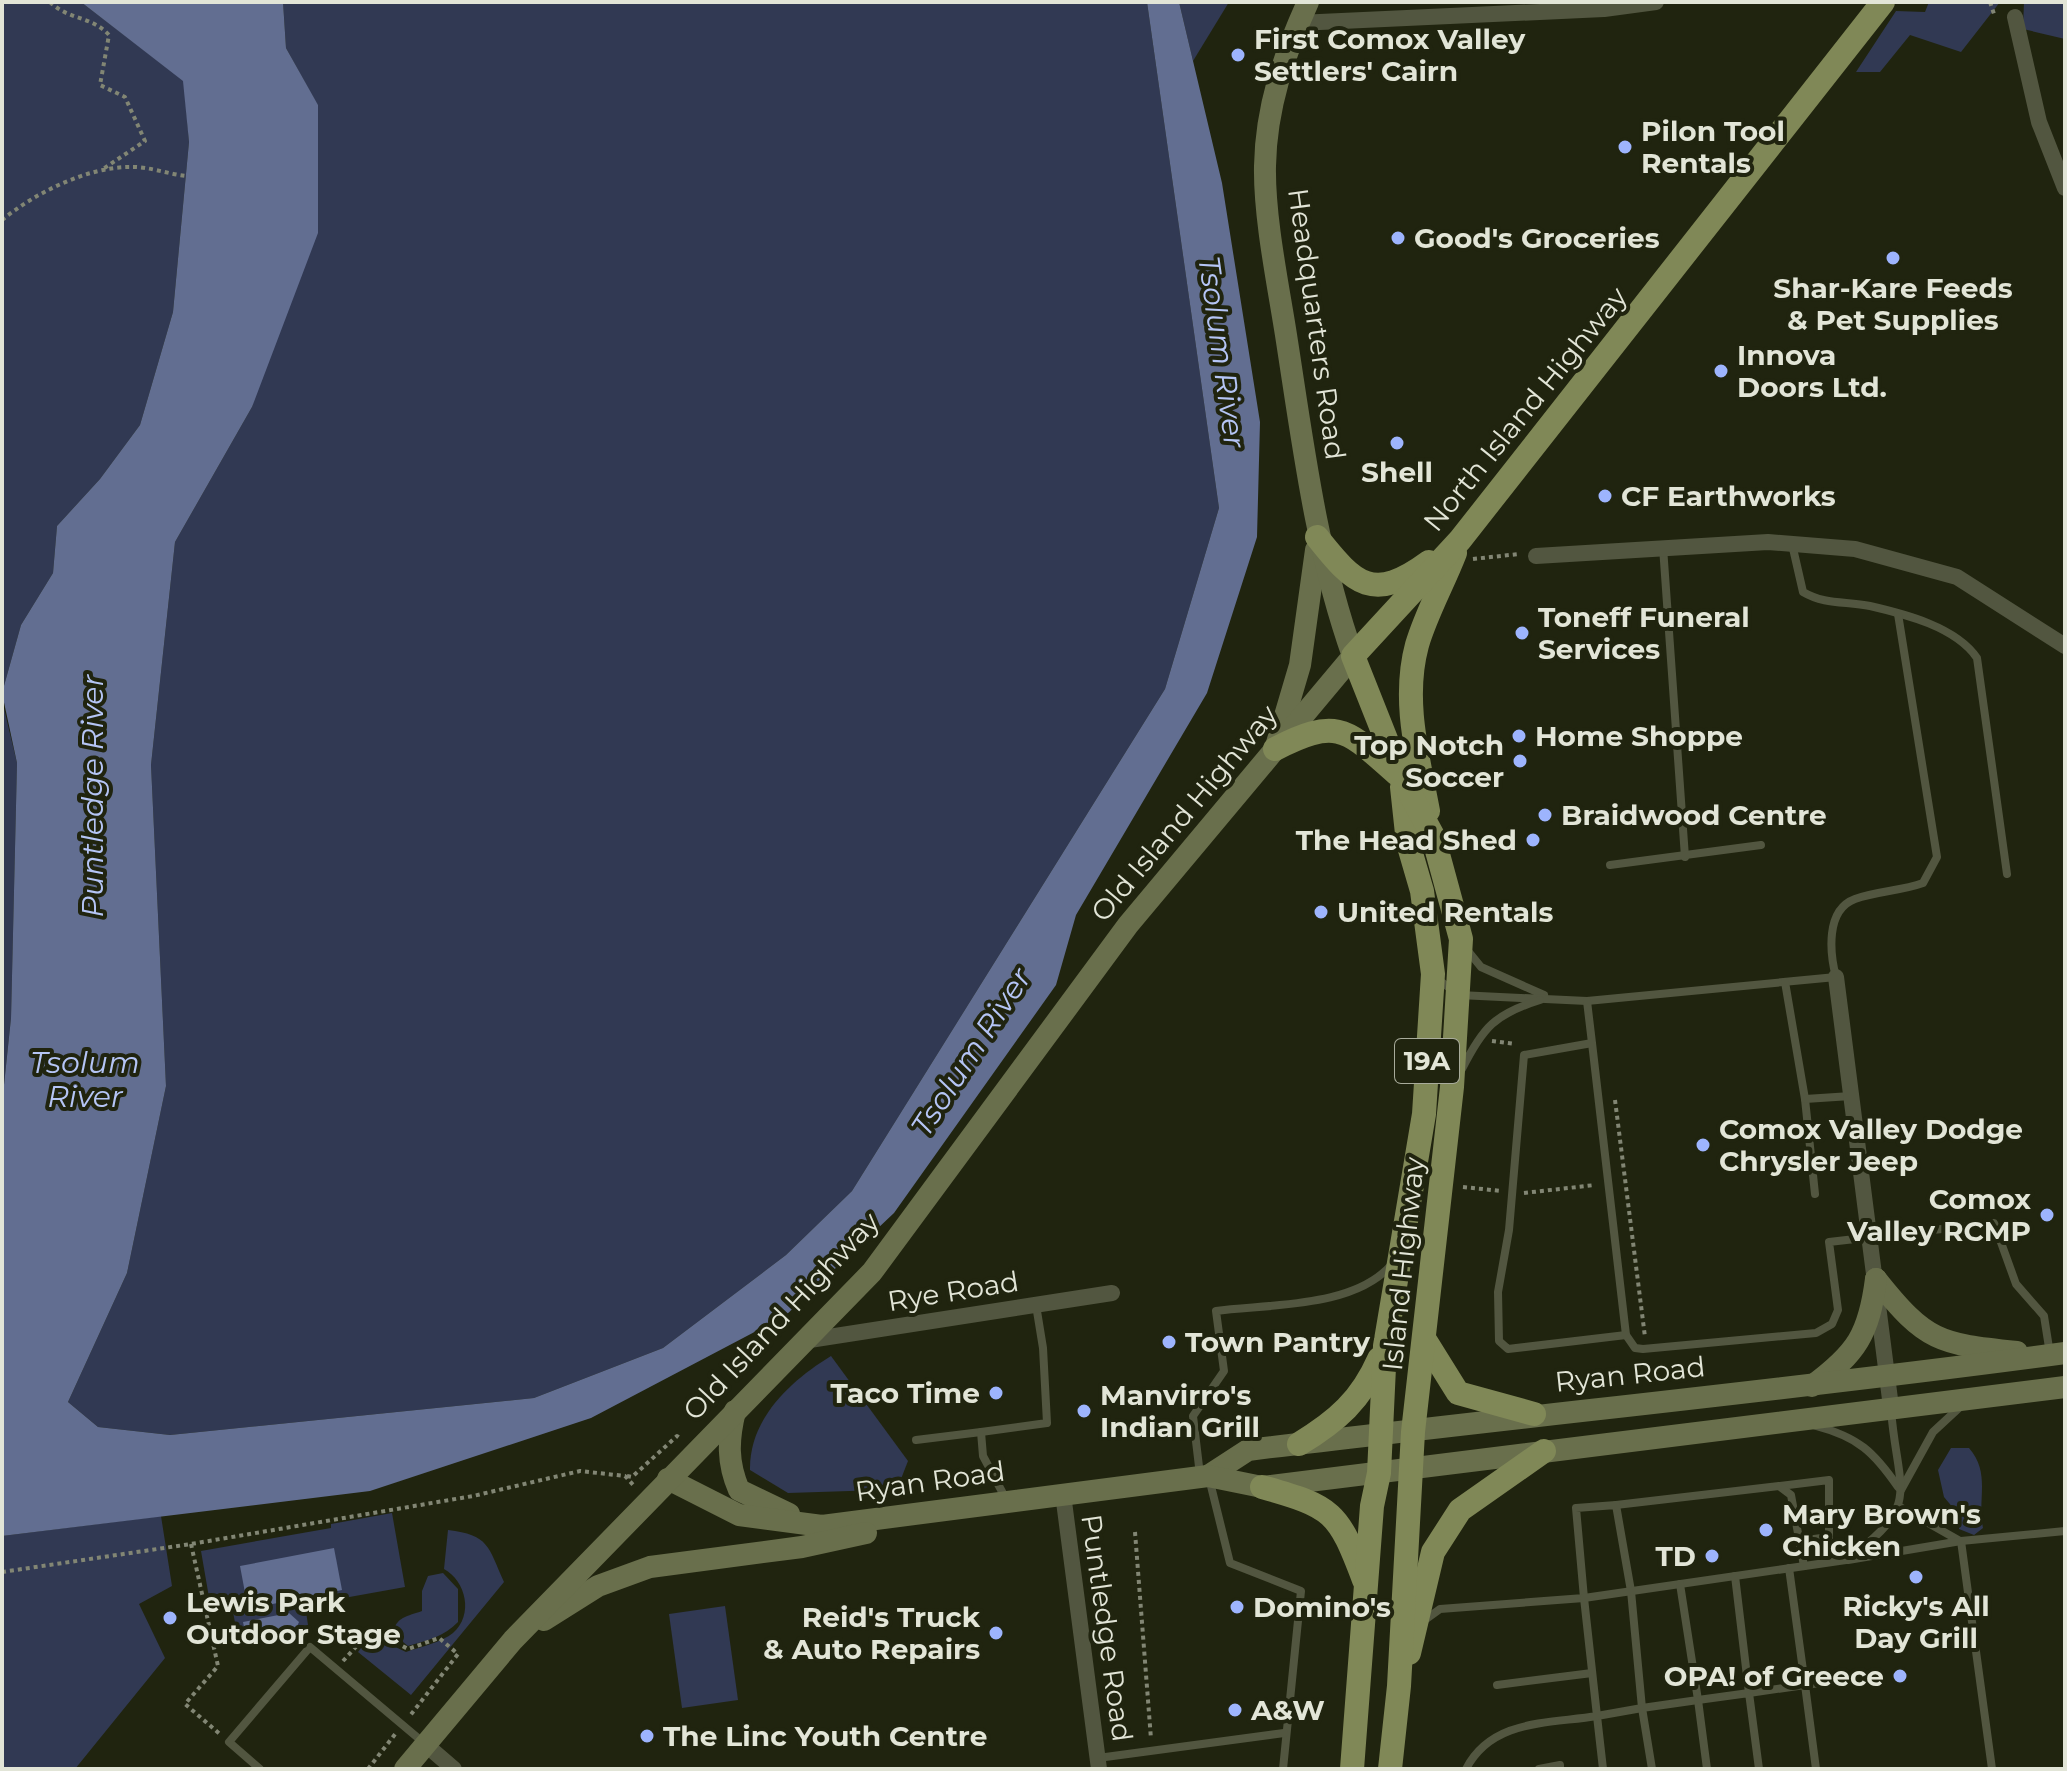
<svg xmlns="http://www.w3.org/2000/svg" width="2067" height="1771" font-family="Montserrat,sans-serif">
<rect width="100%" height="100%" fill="#20240f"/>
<g fill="#313953">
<polygon points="2,2 81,2 184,81 189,142 173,312 140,425 100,479 57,526 53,573 21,625 2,693"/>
<polygon points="283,2 1147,2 1219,508 1165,689 852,1191 786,1255 663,1348 534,1398 170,1435 98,1427 68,1402 127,1273 166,1086 151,765 175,542 252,407 318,106 286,48"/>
<polygon points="1179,2 1229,2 1193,61"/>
<polygon points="1929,2 2000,2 1961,52 1910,35 1880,72 1856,72 1896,11 1925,12"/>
<polygon points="2024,2 2065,2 2065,39 2023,29"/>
<polygon points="2,700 17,763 11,1018 2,1104"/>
<path d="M831 1356 908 1461 899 1484 881 1490 788 1493 750 1470C749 1419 790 1381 831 1356Z"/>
<path d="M1951 1448H1969C1991 1473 1977 1499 1983 1528L1974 1535 1959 1529V1515L1944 1497 1938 1470Z"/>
<polygon points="392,1513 405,1587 305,1605 308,1625 304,1634 239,1645 232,1606 211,1609 201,1551 331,1528 331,1524"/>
<polygon points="161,1516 172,1586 139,1604 165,1658 75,1769 2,1769 2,1536"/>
<path d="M448 1530C489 1535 488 1546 504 1582L411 1695 358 1652 367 1640 387 1643 406 1652C420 1647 442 1642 453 1633 474 1615 466 1581 444 1569Z"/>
<path d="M443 1573 458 1589V1622C445 1636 426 1641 408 1646L393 1634C395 1617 408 1616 422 1611V1591L428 1576Z"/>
<polygon points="725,1606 738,1700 682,1708 669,1614"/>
</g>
<g fill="#626e91">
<polygon points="81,2 283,2 286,48 318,105 318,233 252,407 175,542 151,765 166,1086 127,1273 68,1402 98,1427 170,1435 534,1398 663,1348 786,1255 852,1191 1165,689 1219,508 1147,2 1179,2 1222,183 1260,422 1257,537 1207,693 1076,915 1056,985 894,1213 785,1316 591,1418 370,1491 2,1536 2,1104 11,1018 17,763 2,693 21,625 53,573 57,526 100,479 140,425 173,312 189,142 183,81"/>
<polygon points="334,1548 342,1590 248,1609 240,1566"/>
<polygon points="289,1613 299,1622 294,1633 247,1641 243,1622"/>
</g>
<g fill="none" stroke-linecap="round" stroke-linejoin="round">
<g stroke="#828674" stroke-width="4" stroke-dasharray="4 4" stroke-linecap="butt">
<path d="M50 2C68 20 92 16 109 35L100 85 125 97 145 141 103 169"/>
<polyline points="1990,2 1994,14"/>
<path d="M2 220C35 193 87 167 130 167 147 166 168 174 186 176"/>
<polyline points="1473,559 1519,554"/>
<polyline points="1492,1041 1515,1044"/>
<polyline points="1615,1100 1645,1337"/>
<polyline points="1463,1187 1501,1191"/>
<polyline points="1524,1193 1595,1185"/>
<polyline points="1648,1362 1651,1383"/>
<polyline points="627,1476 632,1477 677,1436 681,1439"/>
<polyline points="1135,1532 1151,1739"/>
<polyline points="191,1544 218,1666 185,1704 221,1735"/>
<polyline points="2,1572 191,1544 473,1496 580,1471 625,1476 635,1487"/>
<polyline points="343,1661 365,1637 393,1641 408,1649 439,1638 458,1654 409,1717"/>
<polyline points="368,1769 396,1733"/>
</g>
<g stroke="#525640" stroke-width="8">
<path d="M1792 544 1803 592C1825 605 1846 601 1870 606 1905 614 1956 627 1977 658L2007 874"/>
<polyline points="1663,547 1685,857"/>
<polyline points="1610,865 1761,845"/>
<polyline points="1468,951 1481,967 1544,995"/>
<path d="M1436 978 1459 995 1587 1001 1836 977C1830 954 1825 910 1855 899 1877 891 1901 891 1923 883L1937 857 1898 614"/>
<polyline points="1785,982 1805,1099 1815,1194"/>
<polyline points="1587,1001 1592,1043 1524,1055 1509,1230 1498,1292 1499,1341 1508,1349 1626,1335 1592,1043"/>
<path d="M1462 1069C1483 1027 1495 1014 1540 1000"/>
<polyline points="1805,1099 1851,1096"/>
<polyline points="1626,1335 1635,1348 1643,1349 1816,1333 1832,1324 1838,1310 1829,1242 1994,1223 2016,1284 2044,1316 2050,1354"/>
<path d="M1816 1426C1858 1437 1874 1452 1898 1487"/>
<polyline points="916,1440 981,1432"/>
<path d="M1200 1475 1193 1416 1224 1371 1216 1311C1270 1304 1355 1308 1392 1264"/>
<polyline points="1209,1478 1230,1563 1301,1591 1283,1769"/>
<polyline points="1780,1486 1829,1480 1829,1537 1799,1541"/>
<polyline points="1901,1490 1933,1432 1960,1407"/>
<polyline points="1007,1501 983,1456 981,1432 1047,1423 1043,1348 1036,1305"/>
<polyline points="1616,1505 1779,1486 1791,1495 1804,1566"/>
<polyline points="1900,1507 1960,1541"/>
<polyline points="1961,1541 1992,1769"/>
<polyline points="1848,1560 1961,1541 2065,1531"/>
<polyline points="1735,1576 1749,1693 1805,1685 1789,1568"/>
<polyline points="1422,1622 1440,1609 1584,1598 1576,1508 1616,1505 1631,1591 1642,1708 1597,1716 1603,1769"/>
<polyline points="1497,1685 1592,1673"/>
<polyline points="1098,1758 1284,1733"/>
<polyline points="260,1769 229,1742 310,1647 424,1743"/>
<path d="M1466 1769C1492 1719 1548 1724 1597 1716L1584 1598 1846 1560C1923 1504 1898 1494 1891 1410"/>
<polyline points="1539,1769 1560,1765 1560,1769"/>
<polyline points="1652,1769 1642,1708 1698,1700 1680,1584"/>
<polyline points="1707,1769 1698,1700 1749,1693 1759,1769"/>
<polyline points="1816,1769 1805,1685 1859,1678"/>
</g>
<g stroke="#525640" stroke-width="16">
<polyline points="2015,17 2039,122 2065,188"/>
<polyline points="1298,23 1604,9 1656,2"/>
<polyline points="1536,556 1768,542 1855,549 1957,577 2065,646"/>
<polyline points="1836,977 1891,1407"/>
<polyline points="803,1341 1112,1293"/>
<polyline points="1063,1494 1099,1769"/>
<polyline points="425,1744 454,1769"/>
</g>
<g stroke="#696f4c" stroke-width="22">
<polyline points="1277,743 1300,665 1316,550"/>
<path d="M1876 1279C1926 1342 1939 1344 2017 1352"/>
<path d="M1812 1386C1857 1353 1869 1334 1876 1279"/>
<path d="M735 1411C728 1440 727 1462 739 1490L789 1514"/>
<path d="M1208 1476 1248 1450C1520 1416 1793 1390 2065 1353"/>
<polyline points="668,1479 739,1515 822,1526 1208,1476 1262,1487 2065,1387"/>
<polyline points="544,1620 598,1586 650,1567 802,1547 866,1533"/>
<path d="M405 1769 513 1640 872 1272 1128 925 1353 656C1316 552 1303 444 1286 335 1278 284 1264 217 1265 166 1266 107 1284 55 1308 2"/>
</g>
<g stroke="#808857" stroke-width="24">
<path d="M1317 537C1355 585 1373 603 1429 562"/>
<path d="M1275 749C1339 716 1347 730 1397 774"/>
<path d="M1428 811C1418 757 1402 700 1417 645 1426 614 1443 584 1455 553"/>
<polyline points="1425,1340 1458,1393 1534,1414"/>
<path d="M1299 1444C1337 1421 1361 1400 1379 1359"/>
<path d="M1262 1487C1333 1507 1338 1511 1364 1580"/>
<polyline points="1409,1653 1433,1552 1460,1510 1544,1451"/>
<polyline points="1352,1769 1372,1506 1379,1473 1385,1346 1424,1114 1433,974 1422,891 1408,843 1402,787"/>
<polyline points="1390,1769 1399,1686 1413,1432 1452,1087 1461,939 1433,836 1401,777 1353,656 1460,540 1883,2"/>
</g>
</g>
<g fill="#9db4fd" stroke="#20240f" stroke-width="3">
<circle cx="1238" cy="55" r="8"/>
<circle cx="1625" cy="147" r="8"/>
<circle cx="1398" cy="238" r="8"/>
<circle cx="1893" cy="258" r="8"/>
<circle cx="1721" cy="371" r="8"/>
<circle cx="1397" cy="443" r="8"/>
<circle cx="1605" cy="496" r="8"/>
<circle cx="1522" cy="633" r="8"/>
<circle cx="1519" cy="736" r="8"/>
<circle cx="1520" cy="761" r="8"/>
<circle cx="1545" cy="815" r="8"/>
<circle cx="1533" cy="840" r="8"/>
<circle cx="1321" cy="912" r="8"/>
<circle cx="1703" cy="1145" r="8"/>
<circle cx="2047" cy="1215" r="8"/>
<circle cx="1169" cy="1342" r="8"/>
<circle cx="996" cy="1393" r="8"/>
<circle cx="1084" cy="1411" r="8"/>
<circle cx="1766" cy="1530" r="8"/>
<circle cx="1712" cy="1556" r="8"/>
<circle cx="1916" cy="1577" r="8"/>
<circle cx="1237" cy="1607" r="8"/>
<circle cx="170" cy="1618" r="8"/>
<circle cx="996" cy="1633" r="8"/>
<circle cx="1900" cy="1676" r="8"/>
<circle cx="1235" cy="1710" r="8"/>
<circle cx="647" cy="1736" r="8"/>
</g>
<g text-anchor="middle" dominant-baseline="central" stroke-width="8" stroke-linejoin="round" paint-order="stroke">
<rect fill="#20240f" stroke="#a8ab9b" stroke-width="2" x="1395" y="1039" width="64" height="44" rx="6"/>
<g font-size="26" font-weight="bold" fill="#e2e5d7">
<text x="1427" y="1061">19A</text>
</g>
<g font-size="28" font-weight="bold" fill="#e2e5d7" stroke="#20240f" text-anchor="start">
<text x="1254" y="39">First Comox Valley<tspan x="1254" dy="32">Settlers' Cairn</tspan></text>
<text x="1641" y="131">Pilon Tool<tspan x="1641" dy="32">Rentals</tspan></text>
<text x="1414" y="238">Good's Groceries</text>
<text x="1893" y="288" text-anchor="middle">Shar-Kare Feeds<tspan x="1893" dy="32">&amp; Pet Supplies</tspan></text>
<text x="1737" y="355">Innova<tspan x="1737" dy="32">Doors Ltd.</tspan></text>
<text x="1397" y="472" text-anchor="middle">Shell</text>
<text x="1621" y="496">CF Earthworks</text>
<text x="1538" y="617">Toneff Funeral<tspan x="1538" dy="32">Services</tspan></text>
<text x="1535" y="736">Home Shoppe</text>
<text x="1504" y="745" text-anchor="end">Top Notch<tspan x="1504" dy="32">Soccer</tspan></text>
<text x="1561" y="815">Braidwood Centre</text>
<text x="1517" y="840" text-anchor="end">The Head Shed</text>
<text x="1337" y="912">United Rentals</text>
<text x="1719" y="1129">Comox Valley Dodge<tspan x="1719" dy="32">Chrysler Jeep</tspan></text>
<text x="2031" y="1199" text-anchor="end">Comox<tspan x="2031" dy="32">Valley RCMP</tspan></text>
<text x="1185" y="1342">Town Pantry</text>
<text x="980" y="1393" text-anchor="end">Taco Time</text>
<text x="1100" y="1395">Manvirro's<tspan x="1100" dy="32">Indian Grill</tspan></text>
<text x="1782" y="1514">Mary Brown's<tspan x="1782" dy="32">Chicken</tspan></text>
<text x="1696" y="1556" text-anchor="end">TD</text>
<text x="186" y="1602">Lewis Park<tspan x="186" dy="32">Outdoor Stage</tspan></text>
<text x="1916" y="1606" text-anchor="middle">Ricky's All<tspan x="1916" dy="32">Day Grill</tspan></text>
<text x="1253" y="1607">Domino's</text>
<text x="980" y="1617" text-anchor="end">Reid's Truck<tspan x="980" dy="32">&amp; Auto Repairs</tspan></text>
<text x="1884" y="1676" text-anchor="end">OPA! of Greece</text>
<text x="1251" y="1710">A&amp;W</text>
<text x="663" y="1736">The Linc Youth Centre</text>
</g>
<g font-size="28" fill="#e2e5d7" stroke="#20240f">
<text transform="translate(1317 324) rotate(82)">Headquarters Road</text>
<text transform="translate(1525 409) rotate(-51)">North Island Highway</text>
<text transform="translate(1184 813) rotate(-50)">Old Island Highway</text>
<text transform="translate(1403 1264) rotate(-84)">Island Highway</text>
<text transform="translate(953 1291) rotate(-9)">Rye Road</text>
<text transform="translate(781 1316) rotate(-47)">Old Island Highway</text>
<text transform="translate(1630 1374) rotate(-6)">Ryan Road</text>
<text transform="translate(930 1481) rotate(-8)">Ryan Road</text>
<text transform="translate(1107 1628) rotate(82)">Puntledge Road</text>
</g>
<g font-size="30" font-style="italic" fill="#b5c5f5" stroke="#20240f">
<text transform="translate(1222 352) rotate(82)">Tsolum River</text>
<text transform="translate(92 796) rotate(-90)">Puntledge River</text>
<text transform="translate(971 1052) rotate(-57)">Tsolum River</text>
<text x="85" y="1062">Tsolum<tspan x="85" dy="34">River</tspan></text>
</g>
</g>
<rect width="2067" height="1771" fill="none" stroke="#e2e5d7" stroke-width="8"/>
</svg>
